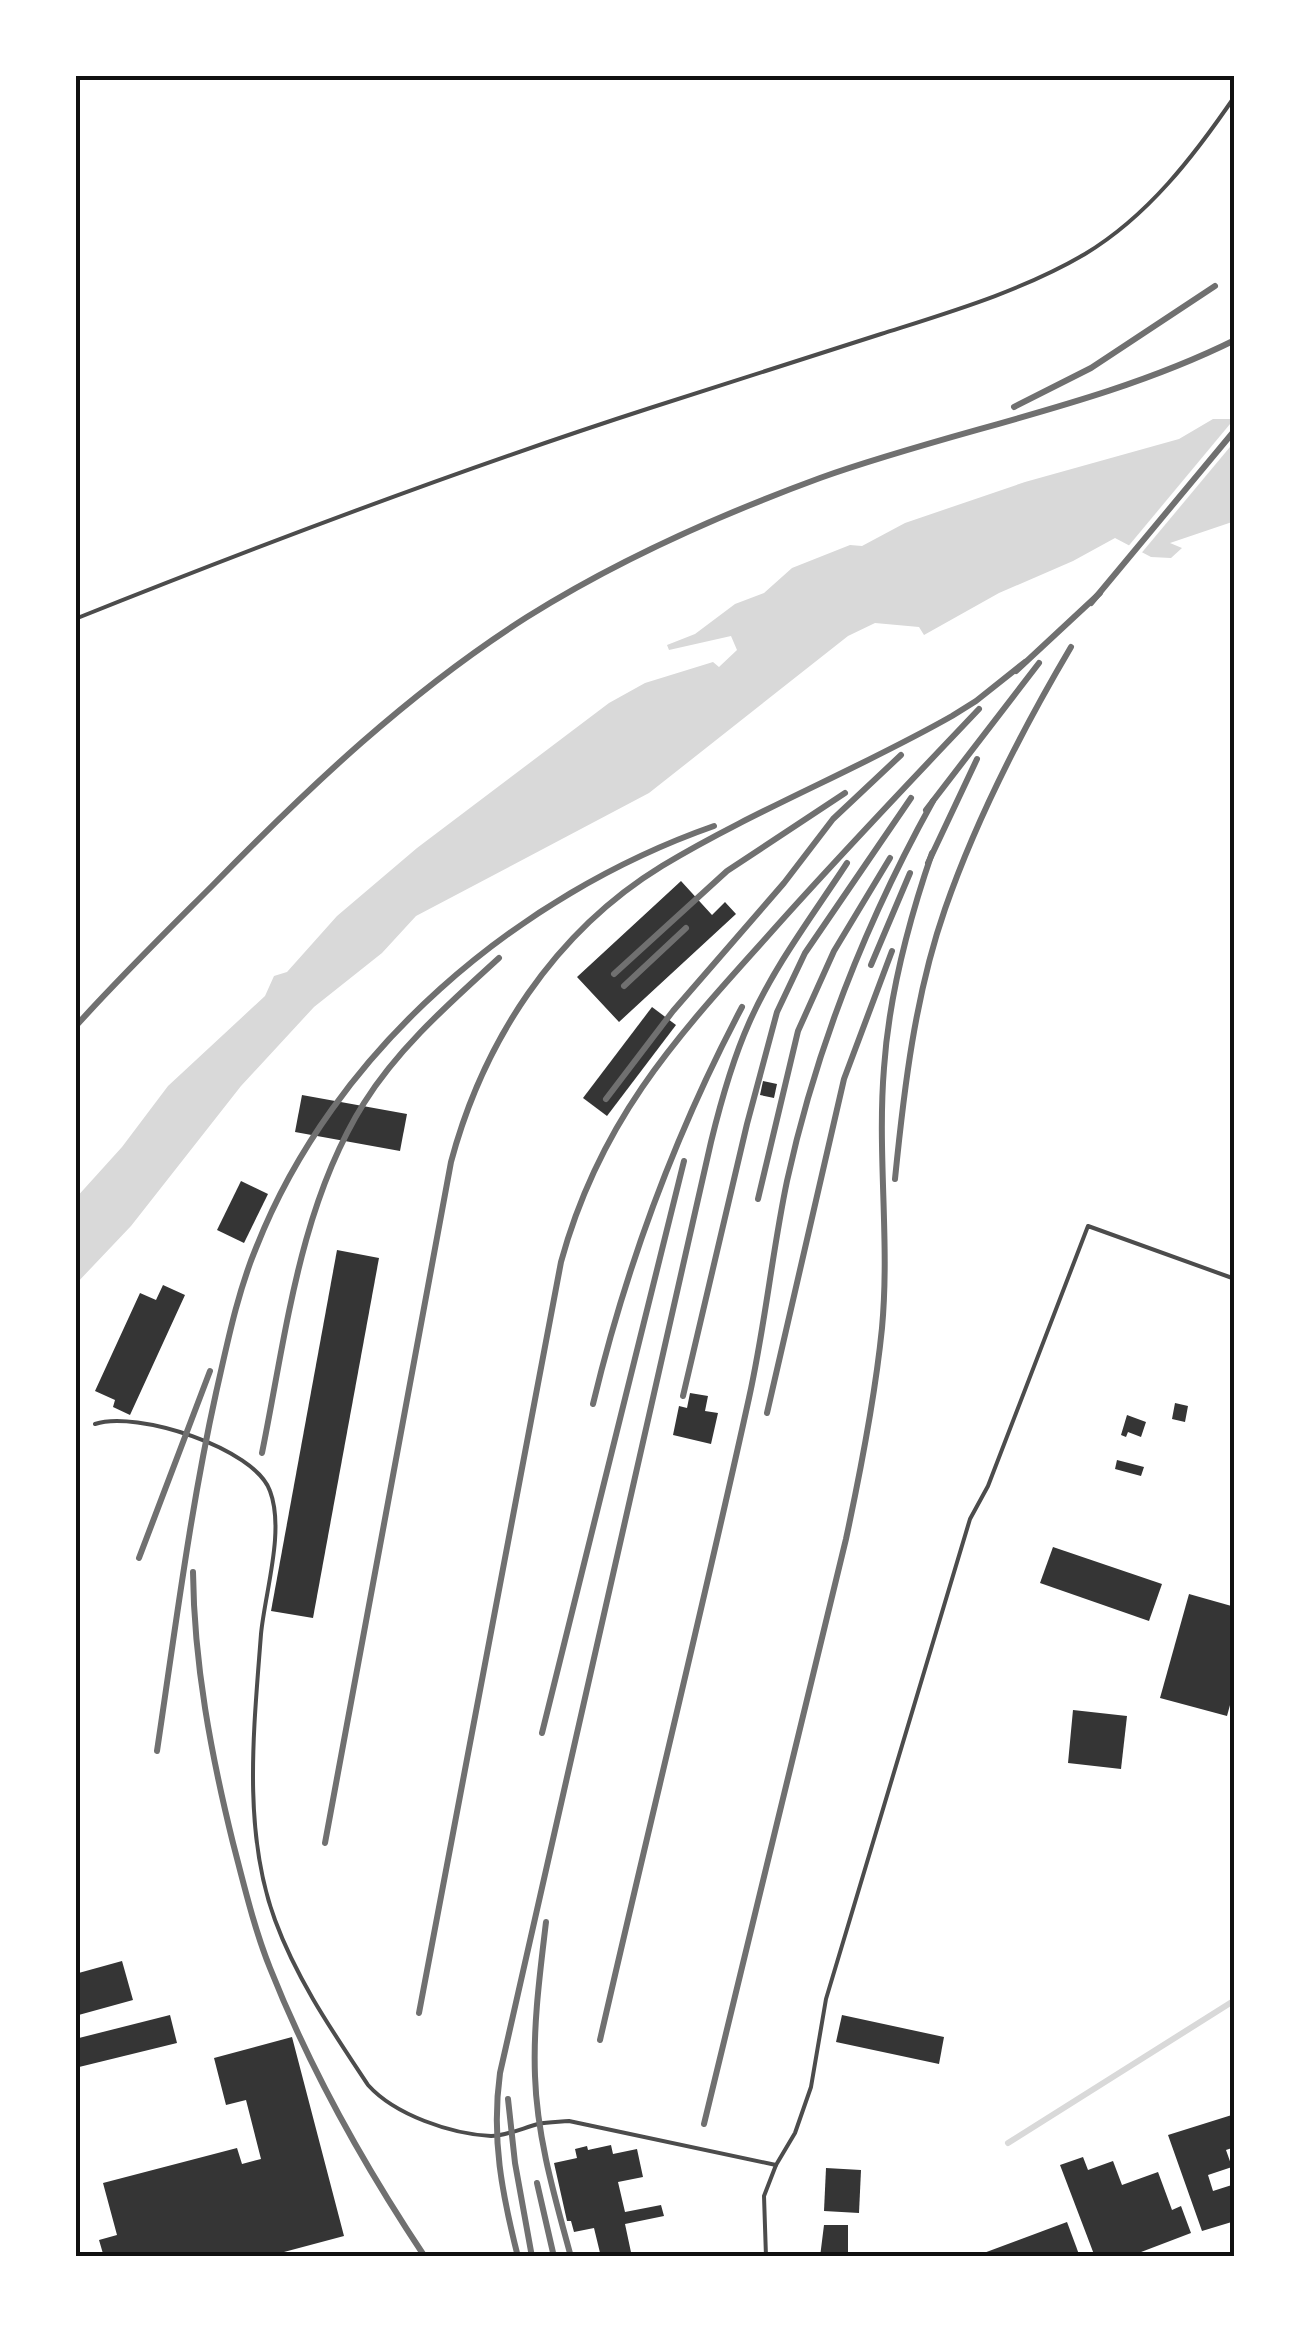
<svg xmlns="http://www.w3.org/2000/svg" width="1310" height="2332" font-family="'Source Sans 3',sans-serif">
<rect width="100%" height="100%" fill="#fff"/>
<polygon fill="#d9d9d9" points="1213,419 1235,419 1235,521 1170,543 1182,548 1171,558 1151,557 1115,538 1073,561 999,593 924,635 919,627 875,623 848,636 649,793 416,916 382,953 314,1007 241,1086 131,1226 75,1285 75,1199 122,1147 168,1086 265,996 274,976 287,972 337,916 417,848 609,703 645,683 713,662 719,667 737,650 731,636 669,650 667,645 695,634 735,604 764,593 792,568 850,545 862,546 905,523 1025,482 1179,439"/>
<polygon fill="#fff" points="1235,418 1235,441 1139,556 1126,549"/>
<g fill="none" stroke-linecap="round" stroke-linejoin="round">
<polyline stroke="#d9d9d9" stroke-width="6" points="1008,2143 1235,2000"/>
</g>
<g fill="#353535">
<polygon points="681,881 712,915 725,902 736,914 619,1022 577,977"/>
<polygon points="652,1007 676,1025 607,1116 583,1098"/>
<polygon points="763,1081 777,1084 774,1098 760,1095"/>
<polygon points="302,1095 407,1114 400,1151 295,1132"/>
<polygon points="241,1181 268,1194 244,1243 217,1230"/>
<polygon points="337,1250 379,1258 313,1618 271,1611"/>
<polygon points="163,1285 185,1295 130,1415 113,1407 115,1400 95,1391 140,1293 156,1300"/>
<polygon points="690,1393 708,1396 705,1411 718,1413 711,1444 673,1435 679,1406 687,1408"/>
<polygon points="1175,1403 1188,1406 1185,1422 1172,1419"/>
<polygon points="1127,1415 1146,1422 1141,1437 1128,1432 1126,1437 1121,1435"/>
<polygon points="1117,1460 1144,1467 1141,1476 1115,1469"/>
<polygon points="1053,1547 1162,1584 1149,1621 1040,1583"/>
<polygon points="1189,1594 1235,1607 1235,1687 1227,1716 1160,1698"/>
<polygon points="1073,1710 1127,1716 1121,1769 1068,1763"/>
<polygon points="122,1961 133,2000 75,2016 75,1974"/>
<polygon points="170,2015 177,2043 75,2068 75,2039"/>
<polygon points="842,2015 944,2037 939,2064 836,2042"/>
<polygon points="292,2037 344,2236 284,2252 286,2257 104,2257 99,2240 117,2235 103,2183 237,2148 242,2164 261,2159 246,2100 226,2105 214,2058"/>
<polygon points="1235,2114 1235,2147 1226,2150 1232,2167 1208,2175 1213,2191 1235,2184 1235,2221 1202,2231 1168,2135"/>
<polygon points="611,2145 613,2154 637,2149 643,2177 618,2182 625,2212 661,2205 664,2216 625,2224 632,2257 601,2257 594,2228 574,2232 571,2221 567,2221 554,2163 577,2158 575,2149 587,2146 588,2150"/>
<polygon points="1083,2157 1088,2170 1113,2161 1122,2185 1158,2172 1172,2210 1181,2206 1191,2233 1128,2257 1095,2257 1060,2165"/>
<polygon points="826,2168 861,2170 859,2213 824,2211"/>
<polygon points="1067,2222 1080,2257 973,2257"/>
<polygon points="824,2225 848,2225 848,2257 820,2257"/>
</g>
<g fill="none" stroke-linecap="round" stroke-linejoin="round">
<g stroke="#4c4c4c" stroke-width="4">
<path d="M75 619C265 543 455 471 650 408 727 383 804 359 881 334 950 312 1022 291 1085 254 1148 216 1194 156 1235 96"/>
<path d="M95 1424C136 1410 255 1448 270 1491 285 1531 265 1592 261 1634 254 1727 242 1831 275 1920 297 1980 333 2032 368 2085 395 2115 451 2134 491 2136 506 2136 523 2128 538 2124 548 2122 559 2122 569 2121L776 2165 795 2133 811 2087 826 1999 970 1519 988 1486 1088 1226 1235 1279"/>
<polyline points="766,2257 764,2196 776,2165"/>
</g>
<g stroke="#707070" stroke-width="6">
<polyline points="1014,407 1091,368 1215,286"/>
<polyline points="1091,603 1235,430"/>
<polyline points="1016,671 1100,593"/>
<polyline points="926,810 1039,663"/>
<polyline points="928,863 977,759"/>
<polyline points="871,965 910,873"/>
<polyline points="614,974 727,871 845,793"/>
<polyline points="624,986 686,928"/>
<path d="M75 1027C119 978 166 932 212 886 309 787 409 692 527 617 618 560 719 515 820 478 957 429 1104 405 1235 340"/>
<polyline points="606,1099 673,1011 784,883 833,819 901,755"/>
<path d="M895 1179C904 1089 915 995 945 909 977 817 1022 730 1071 647"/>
<polyline points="758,1199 798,1031 834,951 890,858"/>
<polyline points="683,1396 747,1124 777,1012 805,953 911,798"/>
<path d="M593 1404C626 1267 676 1132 742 1007"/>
<polyline points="767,1413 844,1079 892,951"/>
<path d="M262 1453C286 1335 299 1207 364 1103 399 1047 451 1002 499 958"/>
<polyline points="139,1558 210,1371"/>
<path d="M193 1572C194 1664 211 1754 233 1843 244 1885 254 1928 270 1968 310 2069 365 2167 425 2257"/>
<polyline points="542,1733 684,1161"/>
<path d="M157 1751C175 1631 190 1511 216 1393 227 1345 237 1294 256 1248 333 1051 517 895 714 826"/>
<path d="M325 1843 451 1162C483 1042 554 932 662 866 755 810 857 770 952 716L976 701 1025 662"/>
<path d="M546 1922C540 1973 533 2024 535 2076 537 2138 555 2198 571 2257"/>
<path d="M419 2013 561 1262C599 1123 672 1042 766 938 835 860 907 785 979 709"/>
<path d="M600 2040C649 1826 702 1612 749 1398 765 1326 772 1253 787 1181 816 1048 867 920 933 801"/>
<polyline points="508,2099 515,2163 532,2257"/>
<path d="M704 2124 846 1539C861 1469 875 1398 882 1328 890 1241 877 1154 884 1068 889 994 908 923 932 853"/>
<polyline points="537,2183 554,2257"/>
<path d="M518 2257C502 2194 491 2138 500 2073L711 1142C721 1101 732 1061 749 1023 774 966 813 915 847 863"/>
</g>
</g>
<rect width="1310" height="2332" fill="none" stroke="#ffffff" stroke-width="155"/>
<rect x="78" y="78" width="1154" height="2176" fill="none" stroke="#111" stroke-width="4"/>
</svg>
